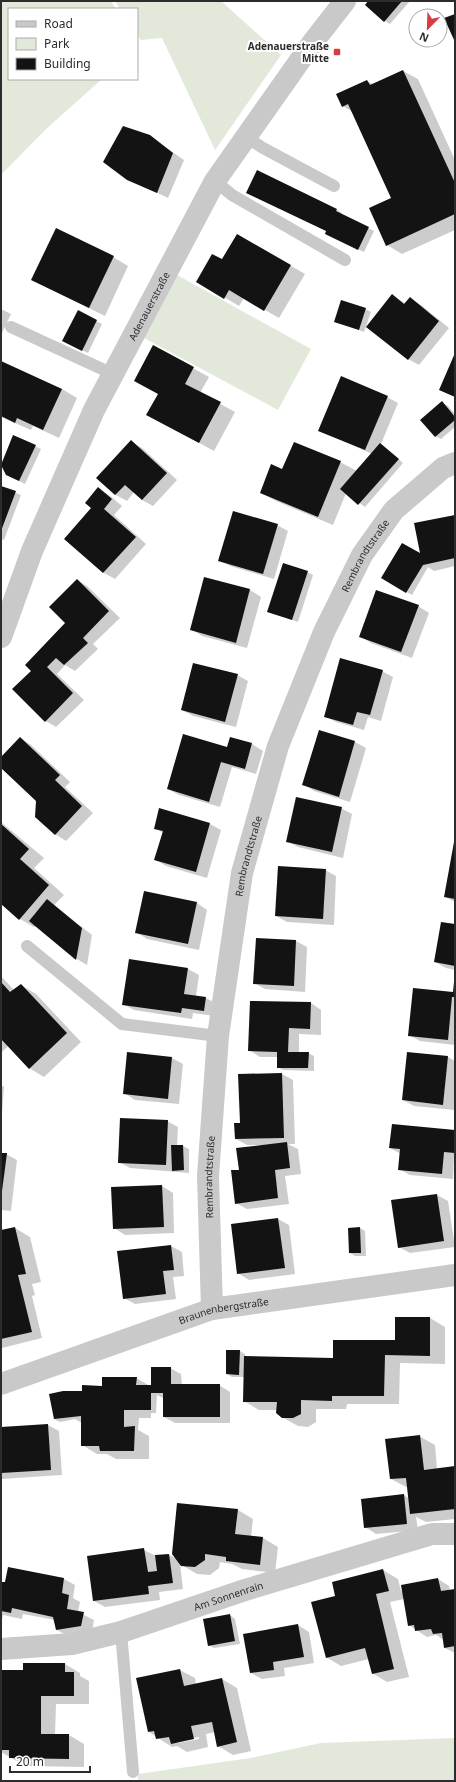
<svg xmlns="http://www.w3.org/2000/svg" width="456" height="1782" font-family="'Noto Sans',sans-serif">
<rect width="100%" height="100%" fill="#fff"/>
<g fill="#e2e9db">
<polygon points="1,1 111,1 116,9 9,9 9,79 102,79 46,129 1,175"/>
<polygon points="115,1 221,1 281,55 215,150 162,38 141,40 137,35 137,9 120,9"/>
<polygon points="177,275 311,349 278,410 144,338"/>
<polygon points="455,1738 455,1781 138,1781 138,1774 251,1758 321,1743"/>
</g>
<g fill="#0003" fill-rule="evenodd">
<polygon points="369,1 410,1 390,24 385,21"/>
<polygon points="403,71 418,79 455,160 455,230 402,254 387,245 393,198 353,112 343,106 367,81 373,84"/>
<polygon points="149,136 184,160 168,198 128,179"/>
<polygon points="253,196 337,210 342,213 341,215 374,231 364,252 332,237 327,231"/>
<polygon points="238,235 305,274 279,318 244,298 239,306 197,281 223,261"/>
<polygon points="113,257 128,266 105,316 32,280"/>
<polygon points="392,295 406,304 410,299 421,305 449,328 419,365 408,359"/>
<polygon points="1,309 11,314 1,335"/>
<polygon points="365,309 371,312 364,332 336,322"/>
<polygon points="78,311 102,324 88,353 69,344"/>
<polygon points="153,346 209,377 200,393 235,412 214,451 163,423"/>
<polygon points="1,362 62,389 77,398 59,438 33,426 31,430 1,417"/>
<polygon points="387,397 398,403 381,444 403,463 365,507 346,493 333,525 276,501 261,493 340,462 357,471 372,454 319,430"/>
<polygon points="442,403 448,406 455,414 455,427 441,439 435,436"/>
<polygon points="14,436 41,449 25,484 7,475 1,464"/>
<polygon points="131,442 142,448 177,480 153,506 142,500 134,492 127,501 116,495 97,478"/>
<polygon points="1,487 21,495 4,540 1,539"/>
<polygon points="99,489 109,495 122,506 114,515 146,544 115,579 104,573 65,539 92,508"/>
<polygon points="455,516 455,566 434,571 428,567 412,595 383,578 422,555"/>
<polygon points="277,525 288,531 274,579 230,566 219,560"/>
<polygon points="307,572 313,575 298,622 268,611"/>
<polygon points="205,578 250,590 261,597 247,648 202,636 191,629"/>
<polygon points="78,580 88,587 120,618 93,644 98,649 75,671 65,665 57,674 84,700 56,727 46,721 33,671 67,623"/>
<polygon points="418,606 429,613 412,658 371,643 360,636"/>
<polygon points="382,671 393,677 381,721 368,717 364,730 336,722 325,716"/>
<polygon points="237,675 248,681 236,727 193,716 182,710"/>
<polygon points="319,731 355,742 366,748 350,802 314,791 303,784"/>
<polygon points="20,738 31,745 70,782 65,787 93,813 66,841 55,834 37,801 1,767 1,758"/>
<polygon points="231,738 252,744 263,751 256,774 232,767 220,807 179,795 168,789 228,749"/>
<polygon points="341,808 352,814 343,858 298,847 287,841"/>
<polygon points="160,810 210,824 221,830 207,878 166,866 156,860 163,833 155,828"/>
<polygon points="1,822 44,858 34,868 64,895 54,905 92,935 87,965 77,959 36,926 34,927 20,919 1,903"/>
<polygon points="455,845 455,902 445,897"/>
<polygon points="325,870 336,876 334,925 287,922 276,916"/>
<polygon points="197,903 207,910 199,950 147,939 136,932"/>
<polygon points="455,925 455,970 446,968 435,962"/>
<polygon points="296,941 307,947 305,992 265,989 254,983"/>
<polygon points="188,969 199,975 196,996 206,998 217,1004 215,1016 193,1013 192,1019 134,1010 123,1004"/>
<polygon points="1,976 14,990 21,985 36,994 81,1042 44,1077 29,1068 8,1046 1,1053"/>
<polygon points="455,981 455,1045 420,1041 409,1035 454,993"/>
<polygon points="311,1003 321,1010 321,1035 299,1034 299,1053 308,1053 314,1056 314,1071 283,1070 278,1067 278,1057 260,1057 249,1050"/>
<polygon points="128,1054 172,1058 183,1064 179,1104 135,1100 124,1093"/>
<polygon points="448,1057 455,1061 454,1110 414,1106 403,1100"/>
<polygon points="282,1074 293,1080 295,1144 288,1144 298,1149 301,1174 285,1176 289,1204 247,1209 236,1203 240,1171 261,1145 247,1145 236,1139 241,1124"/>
<polygon points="1,1085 4,1087 1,1127"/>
<polygon points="167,1121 178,1127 177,1146 183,1146 189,1149 189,1173 130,1168 119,1162"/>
<polygon points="455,1131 453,1179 410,1175 399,1169 401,1154 390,1148"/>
<polygon points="1,1154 6,1154 17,1160 11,1211 1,1210"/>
<polygon points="162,1186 173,1193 174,1233 125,1235 114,1228"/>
<polygon points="437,1195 448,1201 455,1247 410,1253 399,1247"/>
<polygon points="278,1219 289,1225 295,1274 249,1280 238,1273"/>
<polygon points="15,1228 30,1237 41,1282 32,1284 35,1295 32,1296 42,1338 2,1348 1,1347 1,1231"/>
<polygon points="360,1228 365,1231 366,1256 355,1256 350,1253"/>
<polygon points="171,1246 182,1252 184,1276 173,1277 176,1299 135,1304 124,1298"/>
<polygon points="430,1318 445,1327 445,1364 400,1363 399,1404 347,1404 346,1409 316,1409 316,1422 308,1427 298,1426 282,1417 277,1410 259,1410 244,1401 244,1377 232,1377 227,1374 240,1351 245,1354 245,1357 334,1359 396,1341"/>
<polygon points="170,1368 181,1374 182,1385 219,1385 230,1392 230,1423 175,1423 164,1417 163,1398 157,1395 156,1413 151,1413 151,1418 139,1418 138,1430 149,1436 149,1459 116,1459 107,1454 97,1454 82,1445 82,1423 75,1419 60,1422 54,1419 83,1392 136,1378 152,1387"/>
<polygon points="48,1425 59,1431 62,1475 1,1479 1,1428"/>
<polygon points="419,1436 435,1445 437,1469 455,1467 455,1519 426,1522 416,1517 418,1530 376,1534 365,1527 404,1495 410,1499 408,1487 406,1487 391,1479"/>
<polygon points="238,1510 253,1519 251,1537 263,1538 278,1547 275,1573 242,1569 232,1564 220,1562 219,1568 210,1575 197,1574 180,1564 183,1589 159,1592 160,1600 105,1607 94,1601 144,1550 156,1556 169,1555 177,1559"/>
<polygon points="9,1568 64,1579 75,1585 73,1598 80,1602 78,1612 94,1620 92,1632 68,1636 57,1630 55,1620 23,1614 22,1619 3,1615 1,1625 1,1583 5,1584"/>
<polygon points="383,1570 398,1579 401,1591 438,1579 449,1586 450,1590 455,1590 455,1653 445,1648 444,1640 436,1635 427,1637 409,1625 404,1599 390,1602 409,1677 387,1682 372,1673 369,1659 341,1666 326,1657 337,1596 333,1583"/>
<polygon points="230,1615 235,1619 240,1644 214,1648 209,1645"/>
<polygon points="298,1625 309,1632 314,1663 284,1668 285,1676 262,1679 251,1673"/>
<polygon points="65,1664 80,1673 80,1676 89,1681 89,1704 56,1704 55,1735 69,1735 84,1744 84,1767 25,1766 1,1752 1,1671 24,1671"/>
<path d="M180 1670 195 1678 196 1685 222 1679 237 1688 251 1751 233 1755 218 1746 216 1732 206 1734 208 1747 187 1752 177 1746 172 1747 149 1732ZM199 1737V1739L178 1743 176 1741Z"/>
</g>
<g fill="#131313">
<polygon points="368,1 402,1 384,22 365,5"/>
<polygon points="455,14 455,42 444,18"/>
<polygon points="403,70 455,183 455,214 386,246 369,208 391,198 348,104 342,107 336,94 367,80 370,85"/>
<polygon points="123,126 150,135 173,153 157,193 127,180 103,162"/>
<polygon points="257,170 337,209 336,211 369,227 358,250 325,234 326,231 246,193"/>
<polygon points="56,228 114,256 89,308 31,280"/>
<polygon points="237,234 291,265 264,311 229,290 224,299 196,282 212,254 222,259"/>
<polygon points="392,294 404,304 410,297 439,321 408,360 366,327"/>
<polygon points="341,300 366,308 359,330 334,322"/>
<polygon points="78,310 97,320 82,351 62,341"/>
<polygon points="153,345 194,367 185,384 221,402 199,443 146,415 158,394 134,381"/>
<polygon points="455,353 455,397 439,390"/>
<polygon points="1,361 62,389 43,430 17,418 15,423 1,416"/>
<polygon points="341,376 388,396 365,450 318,431"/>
<polygon points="442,401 455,417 455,420 435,437 420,420"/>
<polygon points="13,435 36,445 19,481 6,475 1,465"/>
<polygon points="131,440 167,473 142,500 125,485 115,495 96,478"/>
<polygon points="294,442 341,461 318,517 260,493 271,464 282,469"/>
<polygon points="380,443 399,459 358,505 340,489"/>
<polygon points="1,486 16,491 1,531"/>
<polygon points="98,487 112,499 104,509 136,537 103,573 64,539 91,508 85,503"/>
<polygon points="233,511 278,524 263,574 218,561"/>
<polygon points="455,515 455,558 423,565 406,593 381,578 402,543 420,553 414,523"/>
<polygon points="283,563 308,571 292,620 267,612"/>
<polygon points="204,577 250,589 236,643 190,630"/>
<polygon points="77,579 109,611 83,638 88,643 64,665 56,658 47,667 73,693 45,722 12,689 31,671 25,665 65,623 49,607"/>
<polygon points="376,590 419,605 401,652 359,637"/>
<polygon points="340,658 383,670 370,715 357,712 353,725 324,717"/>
<polygon points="193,663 238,674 225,722 181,710"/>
<polygon points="319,730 355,741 339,797 302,785"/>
<polygon points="183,734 227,747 230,737 252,743 245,769 221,762 209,802 167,789"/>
<polygon points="20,737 60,775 55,780 82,806 55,835 35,817 36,801 1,768 1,757"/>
<polygon points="296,797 342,807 332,852 286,842"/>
<polygon points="159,808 210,823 196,872 154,860 163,831 154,829"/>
<polygon points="1,824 29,849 20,859 49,885 19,920 1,904"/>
<polygon points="454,842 455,842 455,899 444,897"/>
<polygon points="278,866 326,869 323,919 275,916"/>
<polygon points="144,891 197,902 188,944 135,933"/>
<polygon points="47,899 82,928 76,960 29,921"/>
<polygon points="441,922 455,924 455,966 434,962"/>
<polygon points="256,938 296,940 294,986 253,984"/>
<polygon points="129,959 188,968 184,994 206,997 204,1011 182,1008 181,1013 122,1005"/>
<polygon points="1,982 10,992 21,984 67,1033 29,1069 1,1039"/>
<polygon points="454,982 455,997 452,997 448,1040 408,1036 413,988 453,992"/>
<polygon points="250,1001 311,1002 310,1029 289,1028 288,1052 309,1052 308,1068 277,1068 277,1052 248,1051"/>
<polygon points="127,1052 172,1057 168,1099 123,1094"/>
<polygon points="407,1052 448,1056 443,1105 402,1100"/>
<polygon points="282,1073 284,1138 235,1139 234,1123 240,1123 238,1074"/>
<polygon points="120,1118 168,1120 166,1165 118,1163"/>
<polygon points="392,1124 455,1130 455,1153 444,1152 442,1174 398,1170 400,1149 389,1148"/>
<polygon points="287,1142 290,1168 275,1170 278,1198 235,1204 231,1170 239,1170 236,1148"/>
<polygon points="171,1145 183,1145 184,1170 172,1171"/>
<polygon points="1,1153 7,1153 2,1191 1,1191"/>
<polygon points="162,1185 164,1227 113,1229 111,1187"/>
<polygon points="437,1194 444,1241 398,1248 391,1200"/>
<polygon points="278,1218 285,1268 237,1274 231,1224"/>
<polygon points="15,1227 26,1274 18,1275 32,1332 1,1339 1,1230"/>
<polygon points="360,1227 361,1253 349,1253 348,1228"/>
<polygon points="171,1245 174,1270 163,1271 166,1294 123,1299 117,1251"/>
<polygon points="395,1317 430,1317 430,1356 385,1355 384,1396 332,1396 332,1401 301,1400 301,1414 293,1418 282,1418 276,1413 277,1402 243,1402 244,1356 333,1358 333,1340 395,1340"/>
<polygon points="226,1350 240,1350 239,1375 226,1374"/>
<polygon points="151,1367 171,1367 171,1384 220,1384 220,1417 163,1417 163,1393 151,1393 151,1410 124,1410 124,1427 135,1426 134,1451 100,1451 99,1446 81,1446 81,1416 54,1419 49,1394 63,1391 82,1391 82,1385 102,1386 102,1377 137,1377 136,1385 151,1385"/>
<polygon points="48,1424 51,1470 1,1473 1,1427"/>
<polygon points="420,1435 424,1470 455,1466 455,1509 410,1514 406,1478 390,1479 385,1439"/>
<polygon points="404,1494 407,1524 364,1528 361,1499"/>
<polygon points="177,1503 238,1509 235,1534 263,1537 260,1565 226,1561 226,1557 205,1554 205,1560 195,1567 181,1566 172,1554"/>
<polygon points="144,1548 148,1572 157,1571 155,1555 169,1554 173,1583 148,1586 149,1594 93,1601 87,1556"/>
<polygon points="8,1567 64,1578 62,1593 69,1595 67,1609 84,1612 81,1626 56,1630 53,1617 12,1608 11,1613 1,1611 1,1582 5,1582"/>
<polygon points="383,1569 389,1591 376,1594 394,1669 372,1674 365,1648 326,1658 311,1602 335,1596 332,1582"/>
<polygon points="438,1578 441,1591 455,1589 455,1646 444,1648 442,1633 433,1634 431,1629 415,1631 414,1625 408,1626 401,1585"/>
<polygon points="230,1614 235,1641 208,1646 203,1619"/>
<polygon points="298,1624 304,1657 273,1662 274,1670 250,1673 243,1634"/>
<polygon points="23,1663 65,1663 65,1672 74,1672 74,1696 41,1696 41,1734 69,1734 69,1759 9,1758 9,1750 1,1750 1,1670 23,1670"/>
<polygon points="180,1669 184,1686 222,1678 237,1742 217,1747 212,1722 191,1726 194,1739 171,1744 169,1737 156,1739 154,1731 148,1732 136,1678"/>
</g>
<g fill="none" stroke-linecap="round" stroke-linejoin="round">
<g stroke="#c9c9c9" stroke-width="12">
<polyline points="246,137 263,148 334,186"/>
<polyline points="215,181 232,195 345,260"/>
<polyline points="11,327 113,374"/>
<polyline points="27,946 122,1024 218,1036"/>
<polyline points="121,1632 133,1772"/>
</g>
<g stroke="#c9c9c9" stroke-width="22">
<path id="s1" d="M1 637 32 551 94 410 215 181 313 42 345 1"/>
<path id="s2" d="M212 1309 208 1176 218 1036 242 873 278 746 324 632 362 555 394 510 443 468 455 463"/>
<path id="s3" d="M1 1384 212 1309 455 1275"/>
<path id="s4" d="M1 1649 72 1644 121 1632 245 1590 432 1534H455"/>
</g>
</g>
<rect fill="#d53c43" stroke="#fff" stroke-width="1.5" x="333" y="48" width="8" height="8" rx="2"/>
<g text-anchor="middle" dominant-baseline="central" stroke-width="4" stroke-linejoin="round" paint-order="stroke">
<g font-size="10" font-weight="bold" fill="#2c2c2c" stroke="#fff" text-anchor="end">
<text x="329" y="46">Adenauerstraße<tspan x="329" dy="12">Mitte</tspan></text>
</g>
<g font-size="10" fill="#2c2c2c" stroke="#fff">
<text stroke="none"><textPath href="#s1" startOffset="363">Adenauerstraße</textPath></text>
<text stroke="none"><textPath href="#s2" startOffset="780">Rembrandtstraße</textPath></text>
<text stroke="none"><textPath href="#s2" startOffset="456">Rembrandtstraße</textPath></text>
<text stroke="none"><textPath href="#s2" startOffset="132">Rembrandtstraße</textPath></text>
<text stroke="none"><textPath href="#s3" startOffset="235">Braunenbergstraße</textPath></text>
<text stroke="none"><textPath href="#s4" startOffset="235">Am Sonnenrain</textPath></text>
</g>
</g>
<rect width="456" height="1782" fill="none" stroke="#2c2c2c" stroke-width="4"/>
<rect x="8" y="8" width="130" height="72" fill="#ffffff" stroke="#ababab"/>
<rect x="16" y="21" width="20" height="6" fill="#c9c9c9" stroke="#ababab"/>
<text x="44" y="28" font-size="12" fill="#2c2c2c">Road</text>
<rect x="16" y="38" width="20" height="12" fill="#e2e9db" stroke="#ababab"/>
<text x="44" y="48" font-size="12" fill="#2c2c2c">Park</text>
<rect x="16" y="58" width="20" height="12" fill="#131313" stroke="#ababab"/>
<text x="44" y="68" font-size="12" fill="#2c2c2c">Building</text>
<g transform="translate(428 28) rotate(203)"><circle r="19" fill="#ffffff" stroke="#ababab"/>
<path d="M0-3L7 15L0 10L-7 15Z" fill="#d53c43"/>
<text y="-6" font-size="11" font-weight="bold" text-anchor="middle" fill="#2c2c2c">N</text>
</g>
<path d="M10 1766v6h80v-6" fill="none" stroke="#2c2c2c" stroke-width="2"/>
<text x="16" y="1766" font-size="12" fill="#2c2c2c" stroke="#ffffff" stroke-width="3" paint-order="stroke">20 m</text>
</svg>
